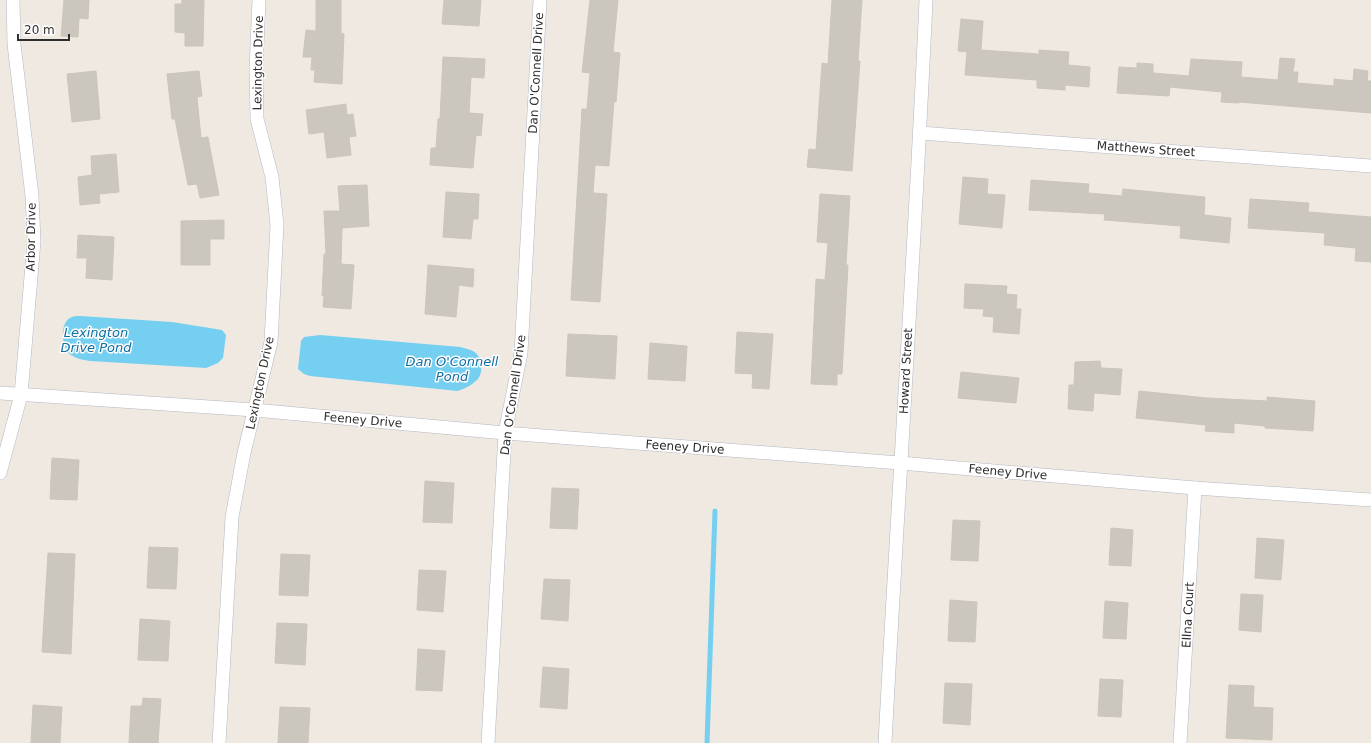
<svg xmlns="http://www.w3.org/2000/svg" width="1371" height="743" font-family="'DejaVu Sans',sans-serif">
<rect width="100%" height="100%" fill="#efe9e1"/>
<g fill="#75cff0">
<path d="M80 316 172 322 222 330 226 335 223 358 218 363 206 368 90 361C84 360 77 359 71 355 62 349 59 324 70 318 73 316 77 316 80 316Z"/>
<path d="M320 335 460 347C464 348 469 349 473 351 482 356 484 371 478 379 472 385 466 388 458 391L310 376 304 374 298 369 301 341 304 337Z"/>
</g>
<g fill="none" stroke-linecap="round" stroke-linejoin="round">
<polyline stroke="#75cff0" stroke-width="5" points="707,743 715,511"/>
</g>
<g fill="#cbc7bf" stroke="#cbc5ba">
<polygon points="64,0 89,0 88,19 79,18 78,37 61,36"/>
<polygon points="182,0 204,0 203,46 185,46 185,33 175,32 175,4 182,4"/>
<polygon points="316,0 341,0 341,33 344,34 342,84 314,82 315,70 311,70 312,57 303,57 306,30 316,31"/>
<polygon points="444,0 481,0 479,26 442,24"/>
<polygon points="590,0 618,0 613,52 620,53 616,102 614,101 609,166 595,165 593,193 607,194 600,302 571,300 582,109 587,109 590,73 582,72"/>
<polygon points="832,0 862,0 858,61 860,61 852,171 807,167 809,149 816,150 822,63 828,64"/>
<polygon points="961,19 983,21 981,50 1039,54 1039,50 1069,52 1068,65 1090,67 1089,87 1065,85 1065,90 1037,88 1037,80 965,75 967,52 958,51"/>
<polygon points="443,57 485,59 484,78 471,77 469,113 483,114 481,136 476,135 473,168 430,165 431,148 436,148 438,119 440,119"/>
<polygon points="1280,58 1295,59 1293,72 1298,72 1297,83 1334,86 1334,79 1353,81 1354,69 1368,71 1367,81 1371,81 1371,113 1239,102 1239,103 1221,102 1222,92 1170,87 1169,96 1117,93 1119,67 1137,68 1137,63 1153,64 1153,73 1189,76 1191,59 1242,62 1241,77 1278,80"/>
<polygon points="96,71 100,119 72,122 67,74"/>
<polygon points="199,71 202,96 197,97 201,138 208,137 219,195 200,198 197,184 188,185 175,119 172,119 167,74"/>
<polygon points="346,104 347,115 353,114 356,136 349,137 351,155 327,158 324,132 309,134 306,110"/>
<polygon points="116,154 119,192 99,194 100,203 80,205 78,177 92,175 91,156"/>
<polygon points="963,177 988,179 987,194 1005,195 1002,228 959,224"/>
<polygon points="1031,180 1089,184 1088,193 1122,196 1123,189 1205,197 1204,215 1231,218 1229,243 1180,238 1181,226 1104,220 1105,214 1029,210"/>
<polygon points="367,185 369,226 342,228 341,264 354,265 351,309 323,307 324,295 322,296 324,254 326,254 324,211 340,211 338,186"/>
<polygon points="446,192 479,194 478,219 473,219 471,239 443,237"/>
<polygon points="820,194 850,196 846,265 848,265 842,374 837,374 837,385 811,384 816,279 825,280 828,243 817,242"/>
<polygon points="1250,199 1309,203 1308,212 1371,217 1371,262 1355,261 1356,248 1324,245 1325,233 1248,228"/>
<polygon points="224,220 224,239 210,239 210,265 181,265 181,221"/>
<polygon points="78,235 114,237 112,280 86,278 87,258 77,258"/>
<polygon points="428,265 474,269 473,287 459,285 456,317 425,314"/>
<polygon points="965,284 1007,286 1006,294 1017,295 1016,309 1021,309 1019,334 993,332 994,317 983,316 984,309 964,308"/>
<polygon points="737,332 773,334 769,389 752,388 753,374 735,373"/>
<polygon points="568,334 617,336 615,379 566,376"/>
<polygon points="650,343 687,346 685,381 648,379"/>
<polygon points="1100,361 1101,368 1122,369 1120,395 1094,393 1093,411 1068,409 1069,385 1074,385 1075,362"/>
<polygon points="961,372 1019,378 1016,403 958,398"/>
<polygon points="1139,391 1207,398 1267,401 1267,397 1315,401 1313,431 1265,428 1265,426 1234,423 1234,433 1205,431 1206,425 1136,418"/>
<polygon points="52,458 79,460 77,500 50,499"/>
<polygon points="425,481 454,483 452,523 423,522"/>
<polygon points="552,488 579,489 577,529 550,528"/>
<polygon points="953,520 980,521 978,561 951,560"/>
<polygon points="1111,528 1133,530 1131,566 1109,565"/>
<polygon points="1257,538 1284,540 1281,580 1255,578"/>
<polygon points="149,547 178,548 176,589 147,588"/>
<polygon points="48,553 75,554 71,654 42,652"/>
<polygon points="281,554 310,555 308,596 279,595"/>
<polygon points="419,570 446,571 443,612 417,610"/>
<polygon points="544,579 570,580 568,621 541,619"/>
<polygon points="1241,594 1263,595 1261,632 1239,630"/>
<polygon points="950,600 977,602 975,642 948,641"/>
<polygon points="1105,601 1128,603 1126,639 1103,638"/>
<polygon points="140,619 170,621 168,661 138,660"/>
<polygon points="277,623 307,624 305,665 275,663"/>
<polygon points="418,649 445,651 442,691 416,690"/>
<polygon points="543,667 569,669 567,709 540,707"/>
<polygon points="1100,679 1123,680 1121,717 1098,716"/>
<polygon points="945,683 972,684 970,725 943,723"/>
<polygon points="1229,685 1254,686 1253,707 1273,708 1272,740 1226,738"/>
<polygon points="143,698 161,699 158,743 129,743 131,706 142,706"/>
<polygon points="33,705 62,707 60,743 31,743"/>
<polygon points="280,707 310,708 308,743 278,743"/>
</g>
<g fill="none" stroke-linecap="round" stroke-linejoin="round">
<g stroke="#b4b7c1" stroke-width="14">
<g id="street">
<polyline points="920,133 1371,166"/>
<polyline points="0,393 254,410 505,433 900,463 1195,488 1371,500"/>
<polyline points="0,473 21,395 34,241 32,196 14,44 13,0"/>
<polyline points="219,743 232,517 244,453 271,342 277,225 272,177 257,119 256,69 259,0"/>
<polyline points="488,743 505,433 521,353 540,0"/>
<path d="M885 743C898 495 915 248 926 0"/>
<polyline points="1180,743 1195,488"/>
</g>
</g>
<use href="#street" stroke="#fff" stroke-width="13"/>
</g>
<g text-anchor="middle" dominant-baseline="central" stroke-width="3" stroke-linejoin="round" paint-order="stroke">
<g font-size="12" fill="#2e2e2e" stroke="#fff">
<text transform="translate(258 63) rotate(-89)">Lexington Drive</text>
<text transform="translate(536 73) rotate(-87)">Dan O'Connell Drive</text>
<text transform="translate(1146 149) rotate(4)">Matthews Street</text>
<text transform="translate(31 237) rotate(-89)">Arbor Drive</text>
<text transform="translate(906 371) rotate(-87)">Howard Street</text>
<text transform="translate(260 383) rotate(-78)">Lexington Drive</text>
<text transform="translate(513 395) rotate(-82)">Dan O'Connell Drive</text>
<text transform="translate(363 420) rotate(5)">Feeney Drive</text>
<text transform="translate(685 447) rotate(4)">Feeney Drive</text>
<text transform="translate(1008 472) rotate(5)">Feeney Drive</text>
<text transform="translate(1188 615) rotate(-87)">Ellna Court</text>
</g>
<g font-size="13" font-style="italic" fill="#0d6fa3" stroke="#fff">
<text x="96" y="332">Lexington<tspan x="96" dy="15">Drive Pond</tspan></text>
<text x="452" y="361">Dan O'Connell<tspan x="452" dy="15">Pond</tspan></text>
</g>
</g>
<path d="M18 34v6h51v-6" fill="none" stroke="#2e2e2e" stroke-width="2"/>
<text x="24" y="34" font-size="12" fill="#2e2e2e" stroke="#ffffff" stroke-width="3" paint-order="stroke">20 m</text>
</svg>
